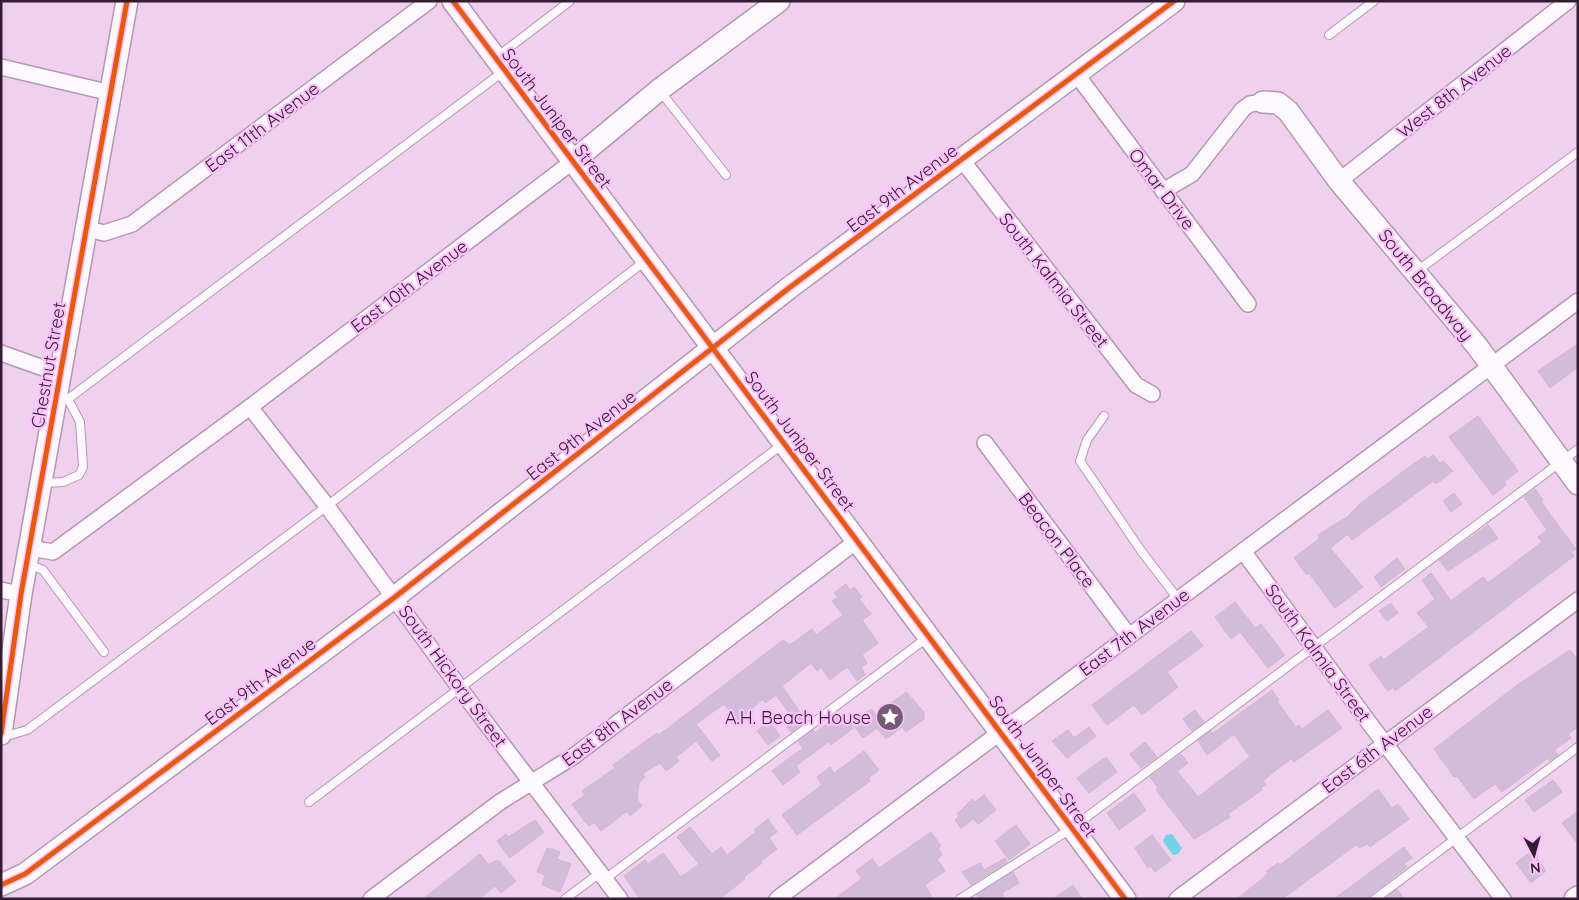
<svg xmlns="http://www.w3.org/2000/svg" width="1579" height="900" font-family="Quicksand,sans-serif">
<rect width="100%" height="100%" fill="#f0cfef"/>
<polygon fill="#6ed4ec" points="1172,834 1182,848 1178,854 1173,855 1163,841 1166,835"/>
<g fill="#d3bcda" stroke="#cdb7d3">
<polygon points="1578,344 1578,367 1550,388 1538,371"/>
<polygon points="1478,416 1518,471 1504,482 1506,485 1493,495 1449,437"/>
<polygon points="1433,455 1440,463 1443,461 1453,471 1436,484 1433,481 1352,540 1348,534 1330,548 1363,587 1335,608 1309,573 1307,575 1294,558 1320,538 1318,535 1347,517 1360,504 1408,468 1425,456 1428,459"/>
<polygon points="1535,489 1543,500 1541,502 1576,549 1571,552 1574,556 1395,691 1393,687 1388,691 1369,665 1381,656 1383,660 1429,627 1417,613 1435,599 1422,580 1431,573 1451,601 1483,577 1488,583 1542,542 1538,537 1547,530 1524,497"/>
<polygon points="1454,493 1462,504 1451,512 1443,501"/>
<polygon points="1488,525 1498,538 1448,571 1439,560"/>
<polygon points="1397,558 1405,569 1381,587 1374,577"/>
<polygon points="846,584 850,590 854,587 862,597 859,599 871,614 862,620 878,643 862,655 867,663 861,667 865,675 857,681 847,667 830,680 821,667 817,671 811,663 782,686 806,721 791,732 785,724 793,718 776,695 765,703 763,699 738,721 724,704 696,724 720,755 712,761 696,741 676,757 679,761 666,771 660,763 642,774 645,777 639,782 637,799 642,806 630,816 627,811 601,831 594,822 589,826 585,822 572,804 585,795 582,791 615,768 613,765 628,754 657,733 659,735 783,640 790,645 812,629 816,635 843,615 832,601 838,597 834,593"/>
<polygon points="1235,602 1255,628 1261,624 1285,655 1268,668 1240,632 1231,639 1215,617"/>
<polygon points="1391,603 1398,613 1387,621 1379,611"/>
<polygon points="1191,631 1203,646 1167,672 1178,687 1142,715 1134,705 1107,725 1092,705"/>
<polygon points="1570,650 1578,660 1578,727 1568,734 1571,738 1554,750 1558,755 1550,761 1548,758 1502,792 1495,784 1474,799 1457,776 1454,777 1434,749 1520,683"/>
<polygon points="1272,690 1279,700 1277,702 1296,727 1299,725 1302,729 1328,710 1342,728 1294,762 1291,759 1276,770 1263,781 1266,785 1261,788 1262,790 1228,814 1230,817 1194,839 1156,790 1158,788 1150,777 1181,754 1188,763 1177,771 1198,797 1250,757 1234,734 1207,755 1198,740 1211,731 1212,734"/>
<polygon points="906,692 924,712 924,719 906,732 902,727 886,739 877,728 863,738 852,723 871,709 876,715"/>
<polygon points="1195,710 1204,722 1192,731 1183,719"/>
<polygon points="842,713 853,728 831,745 828,742 796,766 800,772 783,785 772,771 803,748 798,742 813,730 815,733"/>
<polygon points="769,721 780,736 768,745 757,731"/>
<polygon points="1089,727 1096,736 1067,758 1052,741 1068,730 1074,738"/>
<polygon points="1145,742 1157,757 1141,768 1130,754"/>
<polygon points="864,751 879,770 868,778 870,781 797,835 782,815 822,785 817,777 830,767 834,773"/>
<polygon points="1106,757 1117,772 1089,793 1077,778"/>
<polygon points="1553,780 1562,792 1534,812 1525,800"/>
<polygon points="1378,789 1392,808 1398,804 1409,819 1370,847 1367,844 1359,848 1356,845 1282,899 1237,899 1263,878 1268,873 1267,871 1278,863 1280,865"/>
<polygon points="1134,793 1146,810 1119,830 1107,813"/>
<polygon points="984,795 996,810 978,824 973,819 961,828 955,820 959,816 957,814 972,799 975,802"/>
<polygon points="1578,811 1578,844 1562,823"/>
<polygon points="768,819 777,832 769,838 777,849 761,861 762,863 744,877 745,879 719,899 640,899 624,876 645,860 648,864 663,853 681,877 699,864 677,837 690,827 712,854 721,847 727,855 756,832 754,830"/>
<polygon points="535,820 544,832 510,858 497,841 506,834 508,837"/>
<polygon points="1016,825 1030,844 1009,860 995,841"/>
<polygon points="931,832 941,846 938,848 942,855 937,859 945,871 925,885 933,899 835,899 862,878 856,871 872,859 879,868"/>
<polygon points="1152,835 1171,860 1155,872 1151,866 1148,868 1135,848"/>
<polygon points="1404,847 1412,858 1404,864 1407,867 1372,894 1369,899 1334,899"/>
<polygon points="547,848 560,852 557,859 571,864 560,892 542,885 545,875 537,872"/>
<polygon points="1532,851 1546,871 1531,883 1516,863"/>
<polygon points="480,854 489,865 495,861 499,861 516,881 501,893 495,886 479,899 423,899"/>
<polygon points="1005,858 1007,862 971,885 962,872 980,863 984,870"/>
<polygon points="1013,872 1019,883 1002,893 1005,899 979,899 977,895"/>
<polygon points="1073,885 1082,899 1053,899"/>
<polygon points="1397,889 1404,899 1385,899"/>
</g>
<g fill="none" stroke-linecap="round" stroke-linejoin="round">
<g stroke="#b199b1" stroke-width="10">
<g id="lane">
<polyline points="1329,35 1374,1"/>
<polyline points="497,57 570,1"/>
<polyline points="660,91 726,175"/>
<polyline points="1417,271 1578,152"/>
<polyline points="68,399 504,71"/>
<polyline points="1104,416 1087,440 1080,461 1142,552 1178,599"/>
<polyline points="44,483 63,482 79,475 83,467 80,422 68,399 65,398"/>
<polyline points="28,564 43,570 104,652"/>
<polyline points="3,737 27,730 327,506 645,261"/>
<polyline points="309,802 783,444"/>
<polyline points="605,879 928,637"/>
<polyline points="565,899 600,873"/>
<polyline points="960,899 1072,828 1578,449"/>
<polyline points="1375,899 1578,747"/>
</g>
</g>
<g stroke="#b199b1" stroke-width="18">
<g id="street">
<polyline points="1,67 111,93"/>
<polyline points="1077,75 1248,304"/>
<polyline points="962,160 1136,385 1152,394"/>
<polyline points="1339,181 1568,1"/>
<polyline points="1163,191 1192,174 1243,109 1250,104 1263,102"/>
<polyline points="88,229 104,233 132,224 429,1"/>
<polyline points="1,353 60,374"/>
<polyline points="250,407 327,506 470,702 620,899"/>
<polyline points="985,443 1129,636"/>
<polyline points="30,548 53,552 250,407 572,162"/>
<polyline points="1243,551 1370,724 1503,899"/>
<polyline points="1,590 21,594"/>
<polyline points="371,899 500,802 574,756 858,540"/>
<polyline points="777,899 1578,301"/>
<polyline points="1177,899 1578,600"/>
</g>
</g>
<g stroke="#b199b1" stroke-width="24">
<g id="secondary">
<polyline points="453,1 1125,899"/>
<polyline points="1263,102 1278,103 1288,111 1339,181 1477,346 1578,484"/>
<polyline points="572,162 659,90 779,1"/>
<polyline points="1,734 21,594 127,1"/>
<polyline points="1,885 25,874 395,597 789,288 1174,1"/>
<polyline points="1575,899 1578,897"/>
</g>
</g>
<use href="#lane" stroke="#fdf8fd" stroke-width="8"/>
<use href="#street" stroke="#fdf8fd" stroke-width="15"/>
<use href="#secondary" stroke="#fdf8fd" stroke-width="21"/>
<g stroke="#fdc2fc" stroke-width="8">
<g id="cycleway">
<polyline points="453,1 1125,899"/>
<polyline points="1,734 21,594 127,1"/>
<polyline points="1,885 25,874 395,597 789,288 1174,1"/>
</g>
</g>
<use href="#cycleway" stroke="#e8590c" stroke-width="5"/>
</g>
<defs>
<g id="sight-disc" transform="scale(1.4375)"><circle r="9.5" fill="#755b75" stroke="#fdc2fc"/><path d="M0-6L1.8-2.2L6-1.7L2.9 1.2L3.7 5.4L0 3.3L-3.7 5.4L-2.9 1.2L-6-1.7L-1.8-2.2Z" fill="#fff"/></g>
</defs>
<g fill-rule="evenodd">
<use href="#sight-disc" x="890" y="717"/>
</g>
<g text-anchor="middle" dominant-baseline="central" stroke-width="4.5" stroke-linejoin="round" paint-order="stroke">
<g font-size="18" fill="#331d33" stroke="#fdc2fc">
<text transform="translate(1454 91) rotate(-38)">West 8th Avenue</text>
<text transform="translate(557 118) rotate(53)">South Juniper Street</text>
<text transform="translate(262 127) rotate(-37)">East 11th Avenue</text>
<text transform="translate(902 188) rotate(-37)">East 9th Avenue</text>
<text transform="translate(1162 189) rotate(53)">Omar Drive</text>
<text transform="translate(1054 280) rotate(52)">South Kalmia Street</text>
<text transform="translate(1426 285) rotate(51)">South Broadway</text>
<text transform="translate(409 286) rotate(-37)">East 10th Avenue</text>
<text transform="translate(48 365) rotate(-80)">Chestnut Street</text>
<text transform="translate(581 435) rotate(-38)">East 9th Avenue</text>
<text transform="translate(800 441) rotate(53)">South Juniper Street</text>
<text transform="translate(1057 540) rotate(53)">Beacon Place</text>
<text transform="translate(1134 632) rotate(-37)">East 7th Avenue</text>
<text transform="translate(1318 653) rotate(54)">South Kalmia Street</text>
<text transform="translate(453 676) rotate(54)">South Hickory Street</text>
<text transform="translate(260 681) rotate(-37)">East 9th Avenue</text>
<text transform="translate(617 722) rotate(-37)">East 8th Avenue</text>
<text transform="translate(1377 749) rotate(-37)">East 6th Avenue</text>
<text transform="translate(1043 766) rotate(54)">South Juniper Street</text>
</g>
<g font-size="18" fill="#331d33" stroke="#fdc2fc" text-anchor="end">
<text x="871" y="717">A.H. Beach House</text>
</g>
</g>
<rect width="1579" height="900" fill="none" stroke="#331d33" stroke-width="5"/>
<g transform="translate(1534 855) rotate(174)" stroke="#fdc2fc" stroke-width="4" paint-order="stroke">
<path d="M0-4L9 19L0 12L-9 19Z" fill="#331d33"/>
<text y="-8" font-size="14" font-weight="bold" text-anchor="middle" fill="#331d33">N</text>
</g>
</svg>
